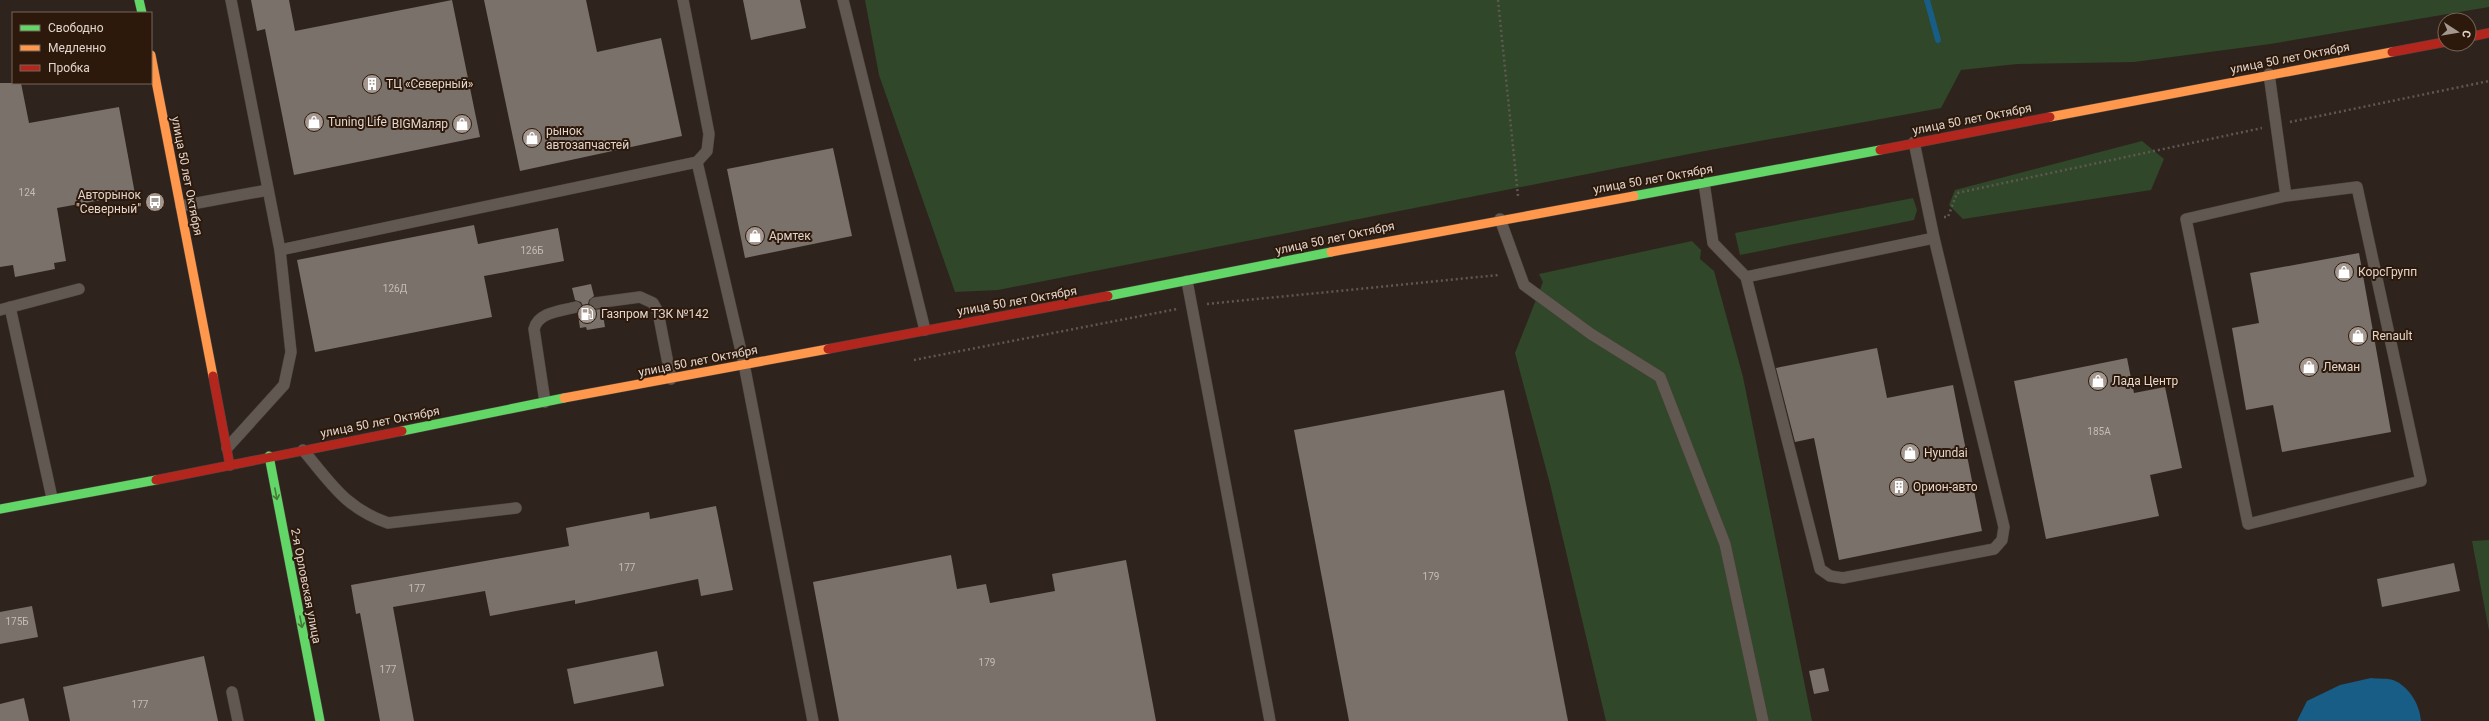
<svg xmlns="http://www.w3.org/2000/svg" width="2489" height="721" font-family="Roboto,sans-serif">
<rect width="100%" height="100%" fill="#2e241d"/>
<g fill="#304729">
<polygon points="865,0 2489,0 2489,7 2270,44 2134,62 2017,64 1961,70 1941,108 1694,153 998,290 955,292 879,75"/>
<polygon points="2142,141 2164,159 2151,190 1963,219 1949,205 1955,190"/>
<polygon points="1913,198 1917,210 1914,220 1740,255 1735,233"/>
<polygon points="1692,241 1701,250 1700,259 1714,271 1743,377 1812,721 1606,721 1550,484 1515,353 1543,282 1539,274"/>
<polygon points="2489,540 2489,631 2472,541"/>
</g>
<path fill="#175d86" d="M2371 678C2377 679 2388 678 2393 680 2409 686 2420 705 2421 721H2297L2307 701 2340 685Z"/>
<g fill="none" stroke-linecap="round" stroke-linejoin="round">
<polyline stroke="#175d86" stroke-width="6" points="1927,0 1938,40"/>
</g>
<g fill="#7a716b">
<polygon points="251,0 289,0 295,31 452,0 480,137 294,175 265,29 257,31"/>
<polygon points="484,0 586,0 597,52 661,38 682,136 520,171"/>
<polygon points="743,0 800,0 806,28 751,40"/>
<polygon points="0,83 21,83 29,123 119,107 135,194 57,208 66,261 54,263 55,269 15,277 13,265 0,267"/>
<polygon points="833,148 852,236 745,258 727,169"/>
<polygon points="474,225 478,244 558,228 564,261 484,276 492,317 315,352 297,260"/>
<polygon points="2359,253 2391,432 2282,452 2273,405 2246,410 2232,328 2259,323 2250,273"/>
<polygon points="591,284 594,296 589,300 588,304 593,310 602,309 605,327 587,330 586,327 580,328 578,314 581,312 583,306 581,302 575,300 572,288"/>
<polygon points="1877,348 1887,398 1953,385 1982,531 1839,560 1814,438 1795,442 1776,368"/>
<polygon points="2127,358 2134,393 2165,387 2182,468 2150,475 2159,516 2046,539 2014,381"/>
<polygon points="1504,390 1568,721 1349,721 1294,430"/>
<polygon points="716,506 733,590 701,596 698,579 575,604 575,600 490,616 485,591 393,607 414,721 380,721 360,613 356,614 351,585 569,546 566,528 649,512 650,519"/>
<polygon points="951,555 957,589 986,584 990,603 1055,591 1052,574 1126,560 1156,721 839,721 813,582"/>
<polygon points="2454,563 2460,591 2382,607 2377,579"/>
<polygon points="32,606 38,637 0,644 0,612"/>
<polygon points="657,651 664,686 574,704 567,669"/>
<polygon points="204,656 218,721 70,721 63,687"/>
<polygon points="1824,668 1829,691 1814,694 1809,671"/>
<polygon points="24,698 29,721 0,721 0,704"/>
</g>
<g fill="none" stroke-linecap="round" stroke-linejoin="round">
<g stroke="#4b423c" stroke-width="12">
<g id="lane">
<polyline points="231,0 280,250"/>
<polyline points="843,0 925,330"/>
<polyline points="2269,74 2286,196 2186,219 2248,524 2421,481 2357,187 2286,196"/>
<polyline points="697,162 744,364 813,721"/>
<polyline points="1704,183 1713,243 1746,277 1820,569 1830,576 1843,578 1994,549 2002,540 2004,527 1934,238 1914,142"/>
<polyline points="181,206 268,190"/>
<polyline points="1500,219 1524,285 1591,334 1660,377 1725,544 1763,721"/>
<polyline points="1746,277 1934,238"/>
<polyline points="1187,281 1270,721"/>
<polyline points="595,303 640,297 653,303 658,312 671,379"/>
<polyline points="10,307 52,498"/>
<polyline points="0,310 79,289"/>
<path d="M545 402 534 329C538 312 561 311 576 307"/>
<polyline points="227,448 284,385 291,352 280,250 697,162 707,151 709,134 683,0"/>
<path d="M303 450C331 483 345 508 388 523L516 508"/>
<polyline points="232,692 238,721"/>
</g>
</g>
<g stroke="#4b423c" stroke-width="10">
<g id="fast">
<polyline points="139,0 142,13"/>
<polyline points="1634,196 1880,150"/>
<polyline points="1108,296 1331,252"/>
<polyline points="402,431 564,398"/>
<polyline points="269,456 320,721"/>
<polyline points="0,509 156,480"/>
</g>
</g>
<g stroke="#4b423c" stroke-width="10">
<g id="slow">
<polyline points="151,55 213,376"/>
<polyline points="2050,117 2392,52"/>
<polyline points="1331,252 1634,196"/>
<polyline points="564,398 828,349"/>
</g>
</g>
<g stroke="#4b423c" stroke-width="10">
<g id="jam">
<polyline points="2469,37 2489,33"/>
<polyline points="2392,52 2445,42"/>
<polyline points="1880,150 2050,117"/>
<polyline points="828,349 1108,296"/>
<polyline points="213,376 230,466"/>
<polyline points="156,480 402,431"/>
</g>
</g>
<g stroke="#5f5853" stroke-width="2.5" stroke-dasharray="2 3" stroke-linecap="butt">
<polyline points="1498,0 1518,196"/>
<polyline points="2290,122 2489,81"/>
<polyline points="1944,217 1948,217 1957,193 2262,128"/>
<polyline points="1207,304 1499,275"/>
<polyline points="914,360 1177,309"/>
</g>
<use href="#lane" stroke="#615852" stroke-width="11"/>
<use href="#fast" stroke="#63d668" stroke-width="9"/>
<use href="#slow" stroke="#ff974d" stroke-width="9"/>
<use href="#jam" stroke="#b3261e" stroke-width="9"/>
</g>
<defs><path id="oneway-shaft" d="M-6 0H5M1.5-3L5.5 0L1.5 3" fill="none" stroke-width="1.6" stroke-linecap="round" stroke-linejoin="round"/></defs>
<g stroke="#48783a">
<use href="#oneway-shaft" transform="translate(276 494) rotate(79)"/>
<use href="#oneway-shaft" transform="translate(301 622) rotate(79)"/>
</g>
<defs>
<g id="building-disc" transform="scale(1)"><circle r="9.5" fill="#a3978f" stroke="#2c190b"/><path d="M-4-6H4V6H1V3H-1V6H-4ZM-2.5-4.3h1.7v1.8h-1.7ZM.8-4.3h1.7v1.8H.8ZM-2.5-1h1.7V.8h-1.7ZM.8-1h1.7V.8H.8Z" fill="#fff"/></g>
<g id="shop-disc" transform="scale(1)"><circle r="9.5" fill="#a3978f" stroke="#2c190b"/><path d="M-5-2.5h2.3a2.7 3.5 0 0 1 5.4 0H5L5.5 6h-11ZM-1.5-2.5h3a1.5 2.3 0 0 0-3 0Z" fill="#fff"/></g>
<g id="bus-disc" transform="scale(1)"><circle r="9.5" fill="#a3978f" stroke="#2c190b"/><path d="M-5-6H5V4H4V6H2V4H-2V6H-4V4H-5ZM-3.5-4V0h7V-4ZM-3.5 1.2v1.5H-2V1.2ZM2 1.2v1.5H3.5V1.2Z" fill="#fff"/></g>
<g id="fuel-disc" transform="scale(1)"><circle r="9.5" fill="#a3978f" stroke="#2c190b"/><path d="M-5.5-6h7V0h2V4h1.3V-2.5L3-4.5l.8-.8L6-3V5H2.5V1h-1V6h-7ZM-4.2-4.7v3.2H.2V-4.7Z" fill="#fff"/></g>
</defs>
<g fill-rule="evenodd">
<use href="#building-disc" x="372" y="84"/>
<use href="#shop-disc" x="314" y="122"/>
<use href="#shop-disc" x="462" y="124"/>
<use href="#shop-disc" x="532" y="138"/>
<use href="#bus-disc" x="155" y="202"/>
<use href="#shop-disc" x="755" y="236"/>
<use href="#shop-disc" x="2344" y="272"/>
<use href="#fuel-disc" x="587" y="314"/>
<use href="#shop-disc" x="2358" y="336"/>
<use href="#shop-disc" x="2309" y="367"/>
<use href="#shop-disc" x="2098" y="381"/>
<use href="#shop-disc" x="1910" y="453"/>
<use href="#building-disc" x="1899" y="487"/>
</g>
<g text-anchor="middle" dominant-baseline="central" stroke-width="4" stroke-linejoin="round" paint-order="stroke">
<g font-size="10" fill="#c8bcb4">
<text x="27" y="192">124</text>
<text x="532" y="250">126Б</text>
<text x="395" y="288">126Д</text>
<text x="2099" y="431">185А</text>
<text x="627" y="567">177</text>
<text x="1431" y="576">179</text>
<text x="417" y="588">177</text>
<text x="17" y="621">175Б</text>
<text x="987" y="662">179</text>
<text x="388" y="669">177</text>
<text x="140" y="704">177</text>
</g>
<g font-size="12" fill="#e2d5cc" stroke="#2c190b">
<text transform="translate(2290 58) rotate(-11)">улица 50 лет Октября</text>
<text transform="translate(1972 119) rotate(-11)">улица 50 лет Октября</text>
<text transform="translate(187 176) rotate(79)">улица 50 лет Октября</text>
<text transform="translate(1653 179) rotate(-10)">улица 50 лет Октября</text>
<text transform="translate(1335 238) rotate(-12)">улица 50 лет Октября</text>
<text transform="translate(1017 301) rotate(-10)">улица 50 лет Октября</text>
<text transform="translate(698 361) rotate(-11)">улица 50 лет Октября</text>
<text transform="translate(380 422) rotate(-11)">улица 50 лет Октября</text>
<text transform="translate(306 586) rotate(79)">2-я Орловская улица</text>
</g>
<g font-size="12" fill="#e2d5cc" stroke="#2c190b" text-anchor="start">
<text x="386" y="84">ТЦ «Северный»</text>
<text x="328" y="122">Tuning Life</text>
<text x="448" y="124" text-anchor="end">BIGМаляр</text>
<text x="546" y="131">рынок<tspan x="546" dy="14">автозапчастей</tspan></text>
<text x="141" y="195" text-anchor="end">Авторынок<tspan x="141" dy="14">"Северный"</tspan></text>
<text x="769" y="236">Армтек</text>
<text x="2358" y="272">КорсГрупп</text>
<text x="601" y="314">Газпром ТЗК №142</text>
<text x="2372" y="336">Renault</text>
<text x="2323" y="367">Леман</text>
<text x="2112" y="381">Лада Центр</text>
<text x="1924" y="453">Hyundai</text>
<text x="1913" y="487">Орион-авто</text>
</g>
</g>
<rect x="12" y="12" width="140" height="72" fill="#2c190b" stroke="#756458"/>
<rect x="20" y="25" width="20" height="6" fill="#63d668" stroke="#756458"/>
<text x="48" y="32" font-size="12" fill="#e2d5cc">Свободно</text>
<rect x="20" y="45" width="20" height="6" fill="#ff974d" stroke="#756458"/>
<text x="48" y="52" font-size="12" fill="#e2d5cc">Медленно</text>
<rect x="20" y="65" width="20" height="6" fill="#b3261e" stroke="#756458"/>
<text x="48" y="72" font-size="12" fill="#e2d5cc">Пробка</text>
<g transform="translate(2457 32) rotate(102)"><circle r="19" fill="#2c190b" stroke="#756458"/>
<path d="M0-3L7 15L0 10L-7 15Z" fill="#a3978f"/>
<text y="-6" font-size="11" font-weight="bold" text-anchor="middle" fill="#e2d5cc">С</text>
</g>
</svg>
